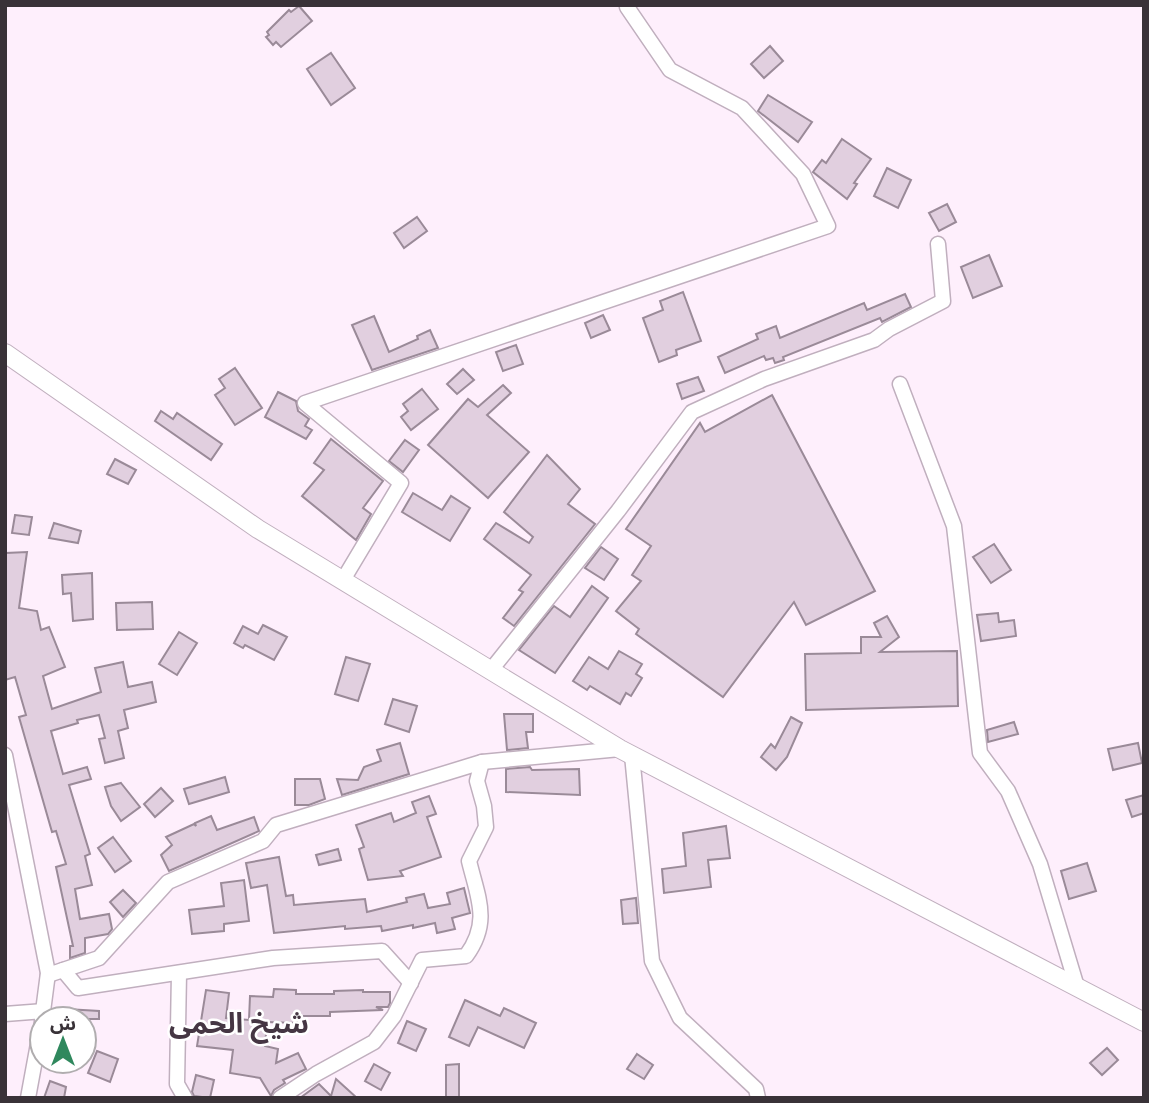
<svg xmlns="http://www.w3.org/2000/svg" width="1149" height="1103" font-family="'PT Sans','Noto Sans Arabic',sans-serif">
<rect width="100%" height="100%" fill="#feeffc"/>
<g fill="#e1cfdf" stroke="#9a8a98" stroke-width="2">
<polygon points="299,6 312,21 281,47 276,42 273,45 266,37 269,35 267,32 289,10 291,12"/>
<polygon points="770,46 783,61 764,78 751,64"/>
<polygon points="331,53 355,88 331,105 307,69"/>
<polygon points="768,95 812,122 798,142 758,111"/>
<polygon points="842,139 871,159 854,183 857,184 847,199 813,172 822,160 826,163"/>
<polygon points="887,168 911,180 898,208 874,196"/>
<polygon points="947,204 956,222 939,231 929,213"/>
<polygon points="417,217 427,231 404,248 394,233"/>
<polygon points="989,255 1002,286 973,298 961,267"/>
<polygon points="683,292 701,341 676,350 677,355 659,362 643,318 663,310 660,301"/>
<polygon points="905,294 911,307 882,322 880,318 783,357 784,360 775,363 773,358 766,360 764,356 725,373 718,357 758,339 756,334 776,326 780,338 864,303 867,310"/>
<polygon points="603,315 610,330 591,338 585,323"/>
<polygon points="374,316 389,352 418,339 417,336 430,330 438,348 372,370 352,325"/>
<polygon points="516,345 523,364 503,371 496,352"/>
<polygon points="235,368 262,408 235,425 215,395 225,388 219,379"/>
<polygon points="463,369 474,380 457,394 447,384"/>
<polygon points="698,377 704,391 682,399 677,384"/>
<polygon points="503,385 511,393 487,415 529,452 488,498 428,445 468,399 478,407"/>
<polygon points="422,389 438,409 411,430 401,417 408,411 403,404"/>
<polygon points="278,392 296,401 298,411 309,419 305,426 312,430 306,439 265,417"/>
<polygon points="772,395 875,591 806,625 794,602 723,697 636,634 639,629 616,611 641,581 632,575 651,546 626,529 700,423 705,432"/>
<polygon points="161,411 173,419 177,413 222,444 211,460 155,421"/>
<polygon points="331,439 383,481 363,508 371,514 356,540 302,496 324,470 314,463"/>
<polygon points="405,440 419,450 403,472 389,461"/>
<polygon points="547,455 580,489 568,504 595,524 514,626 503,618 523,592 519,590 531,575 484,539 496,523 529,543 533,537 504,512"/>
<polygon points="115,459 136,470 128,484 107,474"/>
<polygon points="413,493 442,510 451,496 470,508 450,541 402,512"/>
<polygon points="15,515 32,517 29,535 12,533"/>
<polygon points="54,523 81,531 78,543 49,538"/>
<polygon points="994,544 1011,570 991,583 973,557"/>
<polygon points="601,547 618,559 604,580 585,568"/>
<polygon points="27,552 19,608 37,611 41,630 49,627 65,667 43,676 52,709 101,692 95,668 123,662 128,687 152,682 156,702 124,710 128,728 118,731 124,758 105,763 99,739 105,738 99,715 77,720 78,723 51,731 63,774 87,767 91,779 69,785 90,854 85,856 92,885 75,889 80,919 109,914 112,929 108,934 85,938 85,953 70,958 70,946 73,946 56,867 66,864 56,831 52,832 19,717 26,715 15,677 5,680 6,553"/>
<polygon points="92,573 93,619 73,621 71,593 63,594 62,575"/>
<polygon points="592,586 608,598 555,673 519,650 554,606 570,617"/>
<polygon points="152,602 153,629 117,630 116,603"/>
<polygon points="998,613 999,622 1014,620 1016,636 981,641 977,615"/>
<polygon points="887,616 899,637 880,652 957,651 958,706 806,710 805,654 861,653 861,637 881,637 874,623"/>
<polygon points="263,625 287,637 274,660 245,645 243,648 234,643 243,626 258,634"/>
<polygon points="179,632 197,643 177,675 159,664"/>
<polygon points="619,651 642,664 636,674 642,678 631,696 626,693 620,704 590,686 587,690 573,681 589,657 608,669"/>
<polygon points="346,657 370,664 358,701 335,694"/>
<polygon points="393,699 417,706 409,732 385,724"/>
<polygon points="504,714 533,714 533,732 526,732 528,748 507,750"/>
<polygon points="791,717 802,723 787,757 776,770 761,757 771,744 775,748"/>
<polygon points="1014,722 1018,734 988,742 987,730"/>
<polygon points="400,743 409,774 342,795 337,779 358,780 364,767 381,761 377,750"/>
<polygon points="1138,743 1142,763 1113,770 1108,749"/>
<polygon points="530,767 532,770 579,769 580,795 506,792 506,769"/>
<polygon points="225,777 229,792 189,804 184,789"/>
<polygon points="295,779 320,779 325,799 309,805 295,805"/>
<polygon points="121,783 140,807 121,821 111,806 105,787"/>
<polygon points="161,788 173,801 155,817 144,804"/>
<polygon points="1144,795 1144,813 1132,817 1126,800"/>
<polygon points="429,796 436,814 427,817 441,857 400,871 403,876 368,880 359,849 364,847 356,825 391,813 394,822 416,813 412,802"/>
<polygon points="211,816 217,830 254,817 259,831 169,871 161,855 172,845 166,837 194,824 196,826 195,823"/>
<polygon points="726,826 730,858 708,860 711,887 664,893 662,869 686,866 683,833"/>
<polygon points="113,837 131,861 115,872 98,848"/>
<polygon points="338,849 341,860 319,865 316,855"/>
<polygon points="279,857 286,896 293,895 294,905 365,899 367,912 407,902 406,898 424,894 428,908 450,904 447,893 464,888 470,913 452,918 455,929 437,933 435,923 413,928 413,925 382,931 381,926 345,929 345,926 274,933 267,885 251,888 246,863"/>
<polygon points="1087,863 1096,891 1069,899 1061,871"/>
<polygon points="244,880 249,921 224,924 224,931 192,934 189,910 224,906 221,883"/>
<polygon points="123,890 136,903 123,917 110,902"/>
<polygon points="636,898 638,923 623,924 621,900"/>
<polygon points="274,989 296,990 296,994 334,994 334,991 363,990 363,992 390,992 390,1003 388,1007 376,1007 383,1010 330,1012 330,1016 297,1016 297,1023 267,1022 265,1046 278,1049 276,1063 298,1053 306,1069 283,1080 285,1083 274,1090 271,1096 260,1078 230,1073 233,1050 197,1046 206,990 229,993 226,1018 249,1020 250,996 273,997"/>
<polygon points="465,1000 500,1016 504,1008 536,1023 524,1048 478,1027 469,1046 449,1037"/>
<polygon points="66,1009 99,1011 99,1019 65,1019"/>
<polygon points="407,1021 426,1029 416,1051 398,1043"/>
<polygon points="1107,1048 1118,1060 1102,1075 1090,1063"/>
<polygon points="97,1051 118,1059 110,1082 88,1073"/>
<polygon points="637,1054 653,1065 644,1079 627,1069"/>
<polygon points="374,1064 390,1073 381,1090 365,1081"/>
<polygon points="459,1064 459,1097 446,1097 446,1065"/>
<polygon points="196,1075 214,1080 210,1098 194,1096 192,1092"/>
<polygon points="336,1079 357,1098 300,1098 319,1084 331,1096"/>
<polygon points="50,1081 66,1087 64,1098 44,1098"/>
</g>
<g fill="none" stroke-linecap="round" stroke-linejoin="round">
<g stroke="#c0afbe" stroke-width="17">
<g id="minor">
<polyline points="900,384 954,526 980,753 1008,791 1040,864 1077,987"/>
<polyline points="343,580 401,483 305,403 828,226 803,174 742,108 670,70 627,7"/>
<polyline points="491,670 618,511 692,412 764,379 874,340 889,329 943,301 938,244"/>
<polyline points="5,755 48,973 42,1019"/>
<polyline points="632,755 652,961 680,1018 756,1089 758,1098"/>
<polyline points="63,970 78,988 273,958 382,951 411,983"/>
<polyline points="179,973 177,1084 185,1098"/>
<polyline points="48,975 99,958 168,882 263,841 276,825 482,762 620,749"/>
<polyline points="5,1014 44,1011"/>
<polyline points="28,1098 42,1022"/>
<path d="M280 1098 316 1074 374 1042 394 1016 422 960 466 956C491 922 478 898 469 861L486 827 484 806 477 781 482 762"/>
</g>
</g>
<g stroke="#c0afbe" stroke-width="20">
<polyline id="major" points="5,353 258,529 620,749 1144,1022"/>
</g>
<use href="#minor" stroke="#fff" stroke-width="14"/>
<use href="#major" stroke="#fff" stroke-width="18"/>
</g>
<g text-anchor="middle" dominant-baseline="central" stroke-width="5" stroke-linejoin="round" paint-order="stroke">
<g font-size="28" font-weight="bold" fill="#453643" stroke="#fff">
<text x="239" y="1022">شيخ الحمى</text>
</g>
</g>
<rect width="1149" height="1103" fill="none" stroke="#393238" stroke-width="14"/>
<g transform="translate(63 1040)"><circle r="33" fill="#ffffff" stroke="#b0adaf" stroke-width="2"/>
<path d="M0-5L12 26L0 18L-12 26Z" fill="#2f885d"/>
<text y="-10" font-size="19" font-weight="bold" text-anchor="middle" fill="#393238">ش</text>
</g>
</svg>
